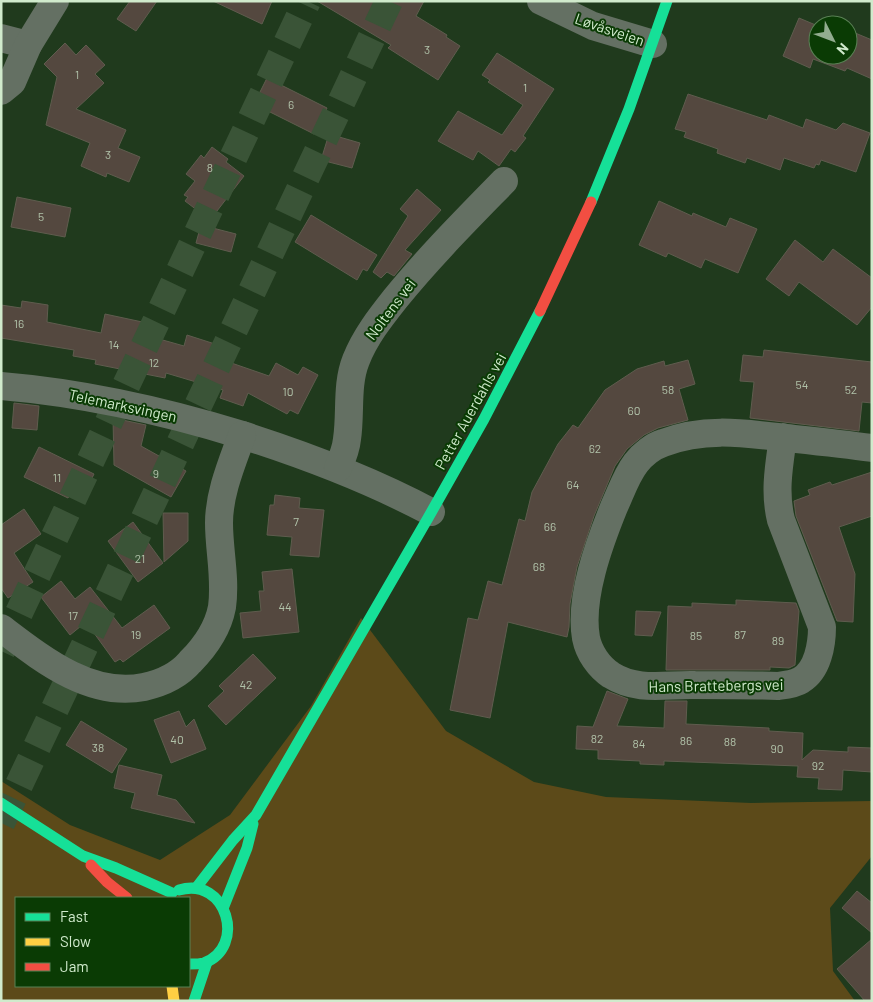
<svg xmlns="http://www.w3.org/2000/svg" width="873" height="1002" font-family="Barlow,sans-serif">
<rect width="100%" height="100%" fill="#203a1d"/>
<path fill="#5c4a19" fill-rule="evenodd" d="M361 618 446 731 534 782 606 797 751 803 872 801V856L830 908 833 971 855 1001H1V781L70 825 160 860 230 815 311 706ZM16 898H189V986H16Z"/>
<g fill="#54483f" stroke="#5f5c4e">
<polygon points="130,1 157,1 136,31 117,19"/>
<polygon points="213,1 272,1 262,24"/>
<polygon points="317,1 424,1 416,16 447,35 446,37 460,46 438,80 388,48 391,45"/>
<polygon points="799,18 818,26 818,55 848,55 848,30 872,40 872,79 847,68 845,71 813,59 810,68 783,56"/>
<polygon points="65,43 76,55 86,45 105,65 95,74 104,83 76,109 126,130 118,148 140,157 129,182 107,173 106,177 81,166 90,143 46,125 57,77 44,64"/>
<polygon points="497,53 554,89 523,136 526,138 515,152 511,149 499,166 478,151 473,160 438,141 458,111 502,135 523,105 488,82 490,80 482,75"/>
<polygon points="267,78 327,108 314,134 254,104"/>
<polygon points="688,94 767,120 769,115 803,128 806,119 836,130 843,123 870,133 856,172 821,160 819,165 816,164 814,168 784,158 780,170 747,158 745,163 717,153 718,149 684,137 686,132 675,129"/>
<polygon points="329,134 360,143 352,168 321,160"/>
<polygon points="212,147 228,159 226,162 244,176 210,220 185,201 188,197 184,195 195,181 186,174 201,155 204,158"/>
<polygon points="417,189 441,210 405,250 412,254 394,276 387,272 381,278 373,272 408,216 400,209"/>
<polygon points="17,197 71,208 65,237 11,227"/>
<polygon points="659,201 692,216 693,213 726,227 730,218 757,229 738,273 705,259 701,268 668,253 666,257 639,245"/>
<polygon points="311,215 377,255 367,271 363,269 357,280 295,242"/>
<polygon points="201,225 236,234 231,252 196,243"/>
<polygon points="795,240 823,262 833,249 872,278 872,307 857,325 799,282 789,296 766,279"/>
<polygon points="22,301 48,305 47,322 101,333 105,314 147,323 145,335 184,346 187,335 218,345 215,355 218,356 217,358 269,376 276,363 298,375 303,367 318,375 298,414 290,410 287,414 248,393 243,406 220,398 223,390 166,373 165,378 95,364 96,360 73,356 74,350 1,338 1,305 21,308"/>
<polygon points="764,350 872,362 872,403 862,402 859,431 750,418 754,382 740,381 743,355 763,357"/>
<polygon points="688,360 695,384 679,389 688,420 658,428 644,435 627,449 615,466 594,516 577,567 570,604 569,627 567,637 508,622 490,718 450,710 468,618 478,620 488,581 502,585 519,519 525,521 532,492 558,444 573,425 578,428 605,390 637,369 664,361 665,366"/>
<polygon points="14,403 39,406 37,430 12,428"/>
<polygon points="113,418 146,425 141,446 186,471 171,497 114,465"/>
<polygon points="39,447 94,474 82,498 71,493 68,498 24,477"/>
<polygon points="872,472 872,516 839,527 855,574 853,622 837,621 796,516 794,501 810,495 808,490 830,482 832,485"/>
<polygon points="275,495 300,498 299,508 324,510 319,557 290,555 292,537 267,535 270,505 274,505"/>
<polygon points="24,509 41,534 14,553 33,582 8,598 1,588 1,525"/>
<polygon points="163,513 188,513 188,541 164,562"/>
<polygon points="133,522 163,563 138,582 108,541"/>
<polygon points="292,569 299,632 243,638 240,613 261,611 259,591 264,591 262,572"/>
<polygon points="61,581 75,599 90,587 122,628 154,605 170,628 123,662 120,659 115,662 86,622 70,635 41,597"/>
<polygon points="736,600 796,603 799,611 795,665 789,668 770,667 770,670 666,670 668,606 692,607 692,603 736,605"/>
<polygon points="636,611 661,612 652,636 635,635"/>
<polygon points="253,654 276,678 226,725 208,706 224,691 219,686"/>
<polygon points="607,691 628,699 617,726 664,728 665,701 687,701 686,724 769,728 769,731 803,733 802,760 813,750 848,752 848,747 872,748 872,772 843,770 842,790 818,789 819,778 797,777 798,766 664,761 664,765 640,764 640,761 598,759 598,750 576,749 577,726 593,727"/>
<polygon points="179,711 186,727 194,719 206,749 171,763 154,720"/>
<polygon points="81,721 127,749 112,773 66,745"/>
<polygon points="119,765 162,775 157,795 176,800 195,823 131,808 135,793 114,788"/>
<polygon points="857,891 872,903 872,933 842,908"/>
<polygon points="872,939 872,1001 865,1001 837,969"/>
</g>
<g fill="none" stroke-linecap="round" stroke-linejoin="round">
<g stroke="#3a5437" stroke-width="28" stroke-dasharray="28 14" stroke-linecap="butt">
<polyline points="1,651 307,1"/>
<polyline points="1,823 389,1"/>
</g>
<g stroke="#647063" stroke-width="28">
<polyline points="541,1 593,26 653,44"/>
<polyline points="1,38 28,45"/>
<polyline points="1,91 12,82 28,45 55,1"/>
<path d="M1 386C85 393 161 410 242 435 308 456 369 479 431 512"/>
<path d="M783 437C779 466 774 492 781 520L822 627C822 644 818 670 801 680 795 684 786 685 778 686 751 685 723 685 695 685 666 684 638 692 611 675 599 667 589 653 586 638 579 598 599 544 614 507 621 492 626 476 636 463 642 455 653 446 663 443 703 427 744 433 786 438 814 441 843 444 872 448"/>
<path d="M338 468C342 459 346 450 347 439 351 413 346 385 356 360 365 337 380 318 395 299 429 257 467 219 504 181"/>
<path d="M1 628C42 659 90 698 144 687 162 683 178 676 190 662 205 647 218 628 222 607 226 578 219 551 219 523 219 493 232 463 242 435"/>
</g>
<g stroke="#16e098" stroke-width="11">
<polyline points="591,202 629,109 667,1"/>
<polyline points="1,803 83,856 116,868 172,893"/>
<polyline points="196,888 233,840 256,815 428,518 484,419 540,311"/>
<path d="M179 890C227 876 247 947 204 963 200 964 194 964 189 964"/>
<polyline points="224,906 247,848 253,824"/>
<polyline points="194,1001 207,962"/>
</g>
<polyline stroke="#ffcf43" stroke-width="11" points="172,986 174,1001"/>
<g stroke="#f24e42" stroke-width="11">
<polyline points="540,311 591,202"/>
<polyline points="91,865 107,882 127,898"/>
</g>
</g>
<g text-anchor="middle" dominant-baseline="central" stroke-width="4" stroke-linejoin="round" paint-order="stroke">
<g font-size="12" fill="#b1c2a9">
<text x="427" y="49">3</text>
<text x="77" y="74">1</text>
<text x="525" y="87">1</text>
<text x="291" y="104">6</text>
<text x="108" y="154">3</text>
<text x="210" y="167">8</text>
<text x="41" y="216">5</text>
<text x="19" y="323">16</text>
<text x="114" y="344">14</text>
<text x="154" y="362">12</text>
<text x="802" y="384">54</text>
<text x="668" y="389">58</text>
<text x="851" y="389">52</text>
<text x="288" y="391">10</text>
<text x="634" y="410">60</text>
<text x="595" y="448">62</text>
<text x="156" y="473">9</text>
<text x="57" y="477">11</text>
<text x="573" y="484">64</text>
<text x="296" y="521">7</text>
<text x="550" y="526">66</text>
<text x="140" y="558">21</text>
<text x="539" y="566">68</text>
<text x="285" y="606">44</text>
<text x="73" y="615">17</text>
<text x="136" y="634">19</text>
<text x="740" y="634">87</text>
<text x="696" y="635">85</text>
<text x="778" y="640">89</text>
<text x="246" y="684">42</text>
<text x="597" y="738">82</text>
<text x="177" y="739">40</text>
<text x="686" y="740">86</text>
<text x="730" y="741">88</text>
<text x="639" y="743">84</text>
<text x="98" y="747">38</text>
<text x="777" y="748">90</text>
<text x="818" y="765">92</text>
</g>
<g font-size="15" fill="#d0eacc" stroke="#0a3b04">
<text transform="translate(610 29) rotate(19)">Løvåsveien</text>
<text transform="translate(390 309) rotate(-53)">Noltens vei</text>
<text transform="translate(123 405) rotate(12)">Telemarksvingen</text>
<text transform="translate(470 411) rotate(-61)">Petter Auerdahls vei</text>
<text transform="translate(716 685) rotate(-1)">Hans Brattebergs vei</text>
</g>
</g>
<rect width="873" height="1002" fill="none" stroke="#d0eacc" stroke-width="5"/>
<rect x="15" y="897" width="175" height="90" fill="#0a3b04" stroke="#598154"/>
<rect x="25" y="913" width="25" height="8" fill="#16e098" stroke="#598154"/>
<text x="60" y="922" font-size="15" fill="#d0eacc">Fast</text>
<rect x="25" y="938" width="25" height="8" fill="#ffcf43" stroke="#598154"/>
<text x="60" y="947" font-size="15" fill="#d0eacc">Slow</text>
<rect x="25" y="963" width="25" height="8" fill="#f24e42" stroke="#598154"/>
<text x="60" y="972" font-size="15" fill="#d0eacc">Jam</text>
<g transform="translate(833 40) rotate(132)"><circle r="24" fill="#0a3b04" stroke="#598154"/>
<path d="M0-4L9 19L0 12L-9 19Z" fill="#92ac8f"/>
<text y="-8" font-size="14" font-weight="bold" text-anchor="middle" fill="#d0eacc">N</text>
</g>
</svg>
